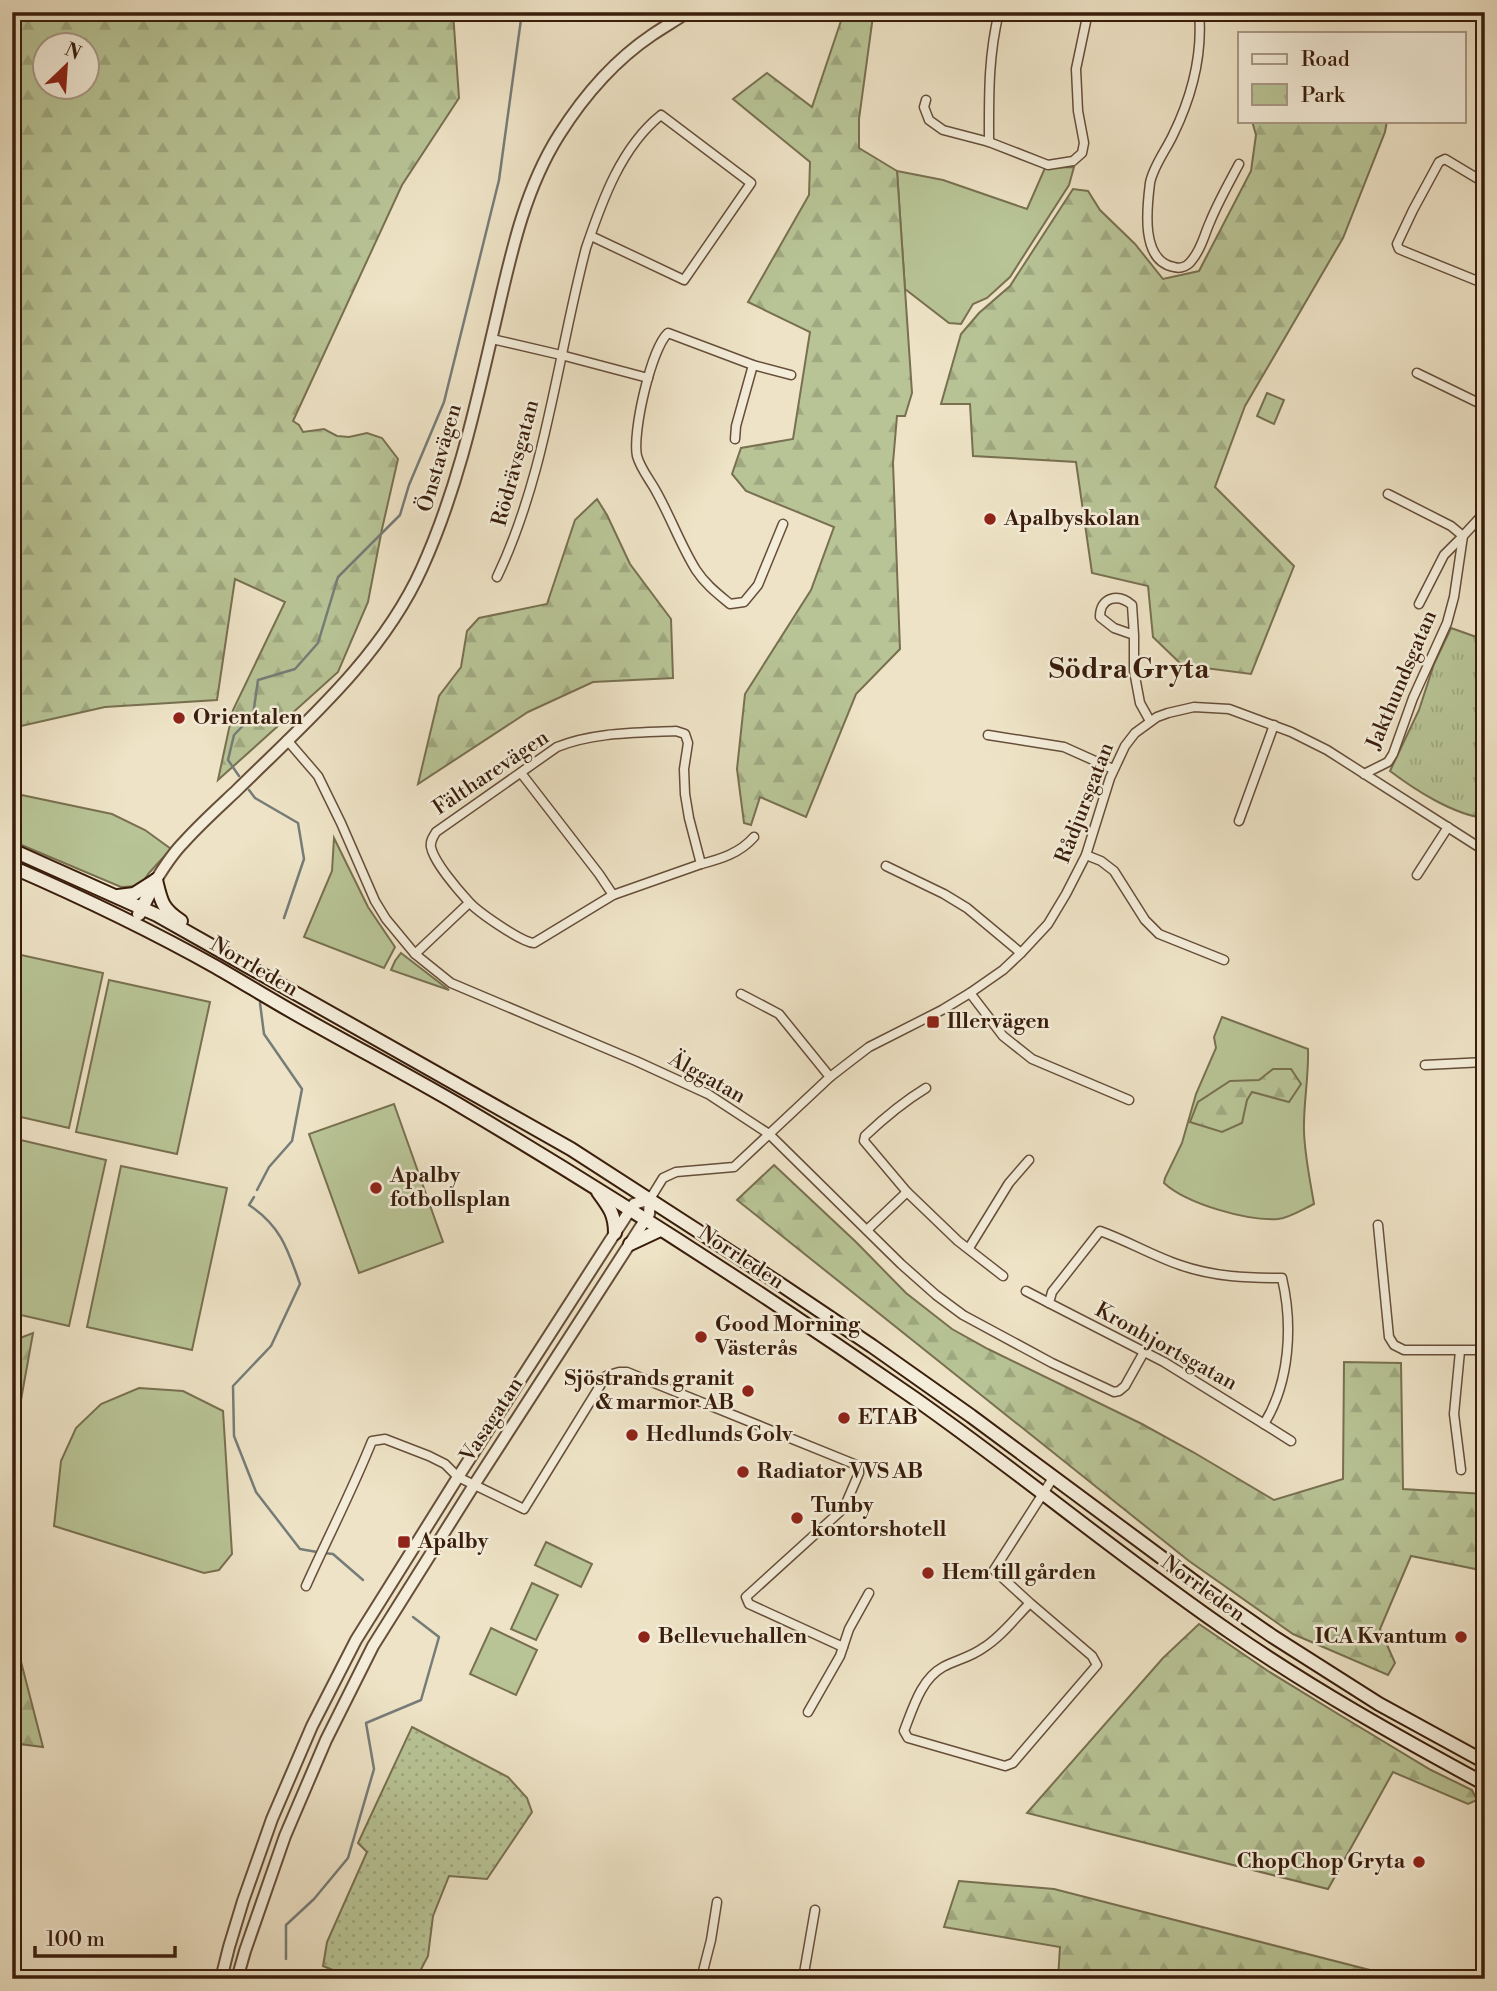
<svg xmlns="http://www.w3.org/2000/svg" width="1497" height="1991" font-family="'Libre Bodoni',serif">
<defs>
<pattern id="forest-firs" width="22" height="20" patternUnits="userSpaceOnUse" patternTransform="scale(1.75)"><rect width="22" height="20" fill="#b8c496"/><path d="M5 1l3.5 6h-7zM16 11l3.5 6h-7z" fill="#9fa880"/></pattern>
<pattern id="park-tufts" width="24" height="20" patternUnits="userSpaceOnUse" patternTransform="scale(1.75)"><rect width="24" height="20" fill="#b8c496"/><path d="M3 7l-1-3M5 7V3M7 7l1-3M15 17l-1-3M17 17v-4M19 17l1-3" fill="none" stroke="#9fa880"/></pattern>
<pattern id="garden-dots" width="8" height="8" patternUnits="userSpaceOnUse" patternTransform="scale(1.75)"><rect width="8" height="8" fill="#b8c496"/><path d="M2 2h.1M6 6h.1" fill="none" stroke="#9fa880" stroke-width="1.8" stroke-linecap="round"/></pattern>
</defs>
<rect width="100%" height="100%" fill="#eee3c6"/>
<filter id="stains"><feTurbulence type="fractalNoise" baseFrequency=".00286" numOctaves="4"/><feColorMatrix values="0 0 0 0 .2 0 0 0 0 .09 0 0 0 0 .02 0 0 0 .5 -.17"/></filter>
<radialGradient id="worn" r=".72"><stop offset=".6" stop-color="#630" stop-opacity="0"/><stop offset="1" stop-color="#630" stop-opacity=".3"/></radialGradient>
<g fill="#b8c496" stroke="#787050" stroke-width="2">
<polygon points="1074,167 1069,185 1010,277 987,298 973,304 961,324 949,323 905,289 897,171 943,180 1027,209 1045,168"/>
<polygon points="1267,393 1284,400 1274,424 1257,416"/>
<polygon points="12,793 112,814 145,830 171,849 149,873 140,886 121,887 12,841"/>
<polygon points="334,838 368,907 395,947 384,968 304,937 332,871"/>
<polygon points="12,953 103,973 69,1128 12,1115"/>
<polygon points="401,953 449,990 391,970 395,961"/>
<polygon points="109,980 210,1002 177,1154 76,1132"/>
<path d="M1222 1017 1308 1049C1309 1077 1303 1105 1304 1132 1305 1157 1310 1180 1314 1204 1303 1209 1289 1218 1278 1219 1247 1221 1187 1204 1164 1183L1165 1178 1182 1143 1196 1094 1216 1048 1214 1037Z"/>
<polygon points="394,1104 443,1242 359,1273 309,1134"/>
<polygon points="12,1138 106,1160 69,1326 12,1313"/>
<polygon points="121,1166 227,1188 192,1350 87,1327"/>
<polygon points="139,1388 183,1391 223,1411 232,1554 219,1570 204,1573 54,1526 61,1461 76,1428 101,1404"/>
<polygon points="546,1542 592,1564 581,1587 535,1565"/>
<polygon points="532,1583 558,1595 536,1640 511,1629"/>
<polygon points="491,1628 537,1650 516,1695 470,1674"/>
</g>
<g fill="url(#forest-firs)" stroke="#787050" stroke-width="2" fill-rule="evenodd">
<path d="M12 12H453L459 98 402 185 293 421 299 425 303 432 324 429 337 436 349 437 367 433 382 438 398 459 382 529 368 602 338 672 218 780 233 710 285 602 235 579 217 700 105 707 12 728ZM46 46H88V88H46Z"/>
<polygon points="844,12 861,12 873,16 859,119 859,148 897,171 912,393 905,416 897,416 893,463 900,649 856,694 806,817 760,797 751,825 744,823 737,769 745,694 811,590 834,527 746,491 732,474 741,448 793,439 810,332 748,302 809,195 810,162 733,99 767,73 812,107"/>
<polygon points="1252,121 1387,121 1385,132 1343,238 1245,406 1215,487 1294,566 1251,674 1182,665 1153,637 1148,586 1092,573 1076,462 973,456 970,404 941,404 961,334 979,313 1010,286 1073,189 1088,191 1100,210 1135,244 1163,279 1199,271 1251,171 1256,135"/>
<polygon points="597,499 607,515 630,564 671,619 673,678 593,682 528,712 418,784 439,696 461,667 467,631 479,618 547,604 575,520"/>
<polygon points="1273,1069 1291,1069 1301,1084 1289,1102 1252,1092 1247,1100 1242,1123 1222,1132 1190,1122 1198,1102 1230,1081 1259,1080"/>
<polygon points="774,1165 856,1242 906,1293 952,1329 988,1349 1142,1424 1193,1452 1274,1500 1343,1479 1344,1362 1401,1363 1403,1489 1485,1494 1485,1571 1411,1556 1380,1629 1395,1663 1388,1675 1293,1634 1189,1561 737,1200"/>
<polygon points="33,1333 12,1450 12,1341"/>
<polygon points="1199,1624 1268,1671 1343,1717 1431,1770 1472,1790 1477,1800 1468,1804 1393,1772 1328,1889 1027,1813 1163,1658"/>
<polygon points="12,1654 19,1654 43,1747 12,1743"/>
<polygon points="959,1881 1054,1889 1405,1979 1058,1979 1060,1947 944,1927"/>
</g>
<path fill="url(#park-tufts)" stroke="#787050" stroke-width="2" d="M1451 628 1485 640V818C1454 815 1415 790 1390 771L1419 710 1434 664Z"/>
<polygon fill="url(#garden-dots)" stroke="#787050" stroke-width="2" points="412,1727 508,1777 527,1798 532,1812 487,1879 449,1876 433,1916 428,1956 416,1979 355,1979 323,1966 327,1942 367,1852 358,1843"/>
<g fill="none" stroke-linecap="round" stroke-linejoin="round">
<g stroke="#767c78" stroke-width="2.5">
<polyline points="239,776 228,760 234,735 253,715 258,680 295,669 318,643 338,577 400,515 409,485 444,402 499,180 522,12"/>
<polyline points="249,790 255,798 298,823 304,859 284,918"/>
<polyline points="257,1190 269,1167 292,1141 302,1089 264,1034 260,1003"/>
<path d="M254 1197 249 1205C281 1226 288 1250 300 1284L271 1346 233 1386 234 1436 256 1492 300 1549 317 1552"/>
<polyline points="324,1553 333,1554 363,1580"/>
<polyline points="286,1959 286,1925 314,1899 348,1858 374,1769 366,1723 421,1700 439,1637 413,1617"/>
</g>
<g stroke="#664e3a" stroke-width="11">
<g id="minor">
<path d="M1199 12C1203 56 1192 96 1173 135 1166 150 1153 167 1150 183 1147 207 1140 261 1174 267 1181 269 1188 266 1192 260 1202 248 1204 235 1210 222 1218 202 1229 183 1239 164"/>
<polyline points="926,100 924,107 929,120 943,130 989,142 1048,165 1073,161 1082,153 1084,143 1078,111 1076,69 1088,12"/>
<path d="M989 142C989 97 988 57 999 12"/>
<polyline points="1485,183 1445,159 1439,162 1413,210 1397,244 1399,249 1406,252 1485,284"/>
<polyline points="492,339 561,355 648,378"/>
<polyline points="1417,373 1485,406"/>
<polyline points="735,439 736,426 753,365"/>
<polyline points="1388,494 1451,526 1463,536 1444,555 1419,604"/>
<path d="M783 524 758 585 744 602 730 604C718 594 705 584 696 570 681 546 671 518 657 493 651 481 641 470 637 456 632 433 651 349 668 333L753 365 791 375"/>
<path d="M497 577C546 474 557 358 586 248 602 201 621 147 661 115L751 183 684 280 591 236"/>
<path d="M1134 635 1132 605C1118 593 1100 597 1100 617L1114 628 1134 635V671L1140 703 1150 721"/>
<path d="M676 731 685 734 688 743 684 769 685 794 689 818 701 864 613 895 534 943C521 942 478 912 469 902 458 890 434 862 431 847 430 841 433 837 436 832L557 747C594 732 636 733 676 731Z"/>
<polyline points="988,735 1064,747 1113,769"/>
<polyline points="287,740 318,776 341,823 375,901 386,919 415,954 451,983 636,1061 708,1094 769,1134 901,1264 936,1295 963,1315 1052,1363 1114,1392 1119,1391 1125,1386 1144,1352"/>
<polyline points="521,773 599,874 613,895"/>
<polyline points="1364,774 1388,762 1393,754 1413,698 1447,623 1454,597 1463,536 1485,512"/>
<polyline points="1239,821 1274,725"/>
<polyline points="1086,855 1101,861 1114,871 1145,920 1159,934 1224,960"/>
<path d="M701 864C721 859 740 853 754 837"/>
<polyline points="886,866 944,894 967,908 1021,953"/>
<polyline points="1417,875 1448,827"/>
<polyline points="415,954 469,903"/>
<polyline points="970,993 1003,1036 1032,1059 1129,1100"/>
<polyline points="741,994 779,1014 830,1077"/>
<polyline points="1425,1065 1485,1062"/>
<path d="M926 1088C903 1102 884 1118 865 1136L864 1141 907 1192 958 1241 1003 1276"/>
<polyline points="650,1199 663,1178 676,1172 734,1167 830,1077 852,1060 869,1047 942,1010 970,993 1003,970 1021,953 1048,924 1066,894 1086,855 1110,778 1125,746 1135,733 1157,717 1168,713 1194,707 1229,709 1291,732 1327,750 1485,851"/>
<polyline points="1378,1225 1389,1337 1394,1345 1404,1350 1485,1350"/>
<polyline points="867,1230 907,1192"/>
<path d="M1100 1231C1128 1241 1153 1256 1180 1265 1214 1277 1248 1278 1282 1278 1293 1325 1290 1382 1264 1424L1164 1362 1049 1303 1052 1292Z"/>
<polyline points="969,1248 1009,1183 1029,1160"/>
<polyline points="1026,1291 1049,1303"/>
<polyline points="1460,1351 1454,1414 1461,1470"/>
<polyline points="1264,1424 1291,1441"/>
<path d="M306 1586C328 1537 352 1491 372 1441L385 1439 429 1456 445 1464 458 1477 524 1509 606 1376 619 1372H627L859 1466V1473L844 1508 746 1597 749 1604 843 1647"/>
<path d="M1030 1603 1092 1656 1097 1665 1013 1763 1005 1766 908 1738 904 1731C913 1708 921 1679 943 1667 956 1660 971 1657 983 1648 1001 1637 1015 1618 1030 1603L994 1570 1053 1478"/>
<polyline points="808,1712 840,1656 849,1629 869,1593"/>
<polyline points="701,1979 711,1940 717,1902"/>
<polyline points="803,1979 815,1910"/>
<polyline points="903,1979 904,1976 938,1979"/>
</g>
</g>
<g stroke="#664e3a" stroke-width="14">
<g id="tertiary">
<path d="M156 880C164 867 173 853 184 842 200 824 219 807 237 790 305 723 382 657 422 568 455 495 473 418 491 340 508 270 520 197 559 135 583 97 615 60 652 35 664 27 676 20 688 12"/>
<polyline points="221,1979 229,1947 243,1901 272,1819 312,1726 356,1640 458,1477 615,1233 634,1204 650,1199 649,1214 474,1485 373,1646 326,1740 285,1836 245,1951 237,1979"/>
</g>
</g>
<g stroke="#391d0b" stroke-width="16">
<g id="secondary">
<polyline points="12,850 157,915 571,1149 780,1284 872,1346 971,1416 1200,1586 1272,1636 1379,1704 1485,1762"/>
<path d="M12 867C81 897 150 930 216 967 249 986 281 1006 314 1024 362 1051 411 1077 459 1105 614 1197 766 1295 914 1398 1021 1473 1122 1558 1230 1632 1311 1688 1398 1737 1485 1784"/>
<path d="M156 880C161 901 162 909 181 921"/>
<polyline points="118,896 134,894 156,880"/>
<polyline points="139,914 156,880"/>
<path d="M598 1192C609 1207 615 1214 615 1233"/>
<polyline points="630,1244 660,1230"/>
</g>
</g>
<use href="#minor" stroke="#f4edda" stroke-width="8"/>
<use href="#tertiary" stroke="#f4edda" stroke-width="10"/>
<use href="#secondary" stroke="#f4edda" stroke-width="12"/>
</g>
<g fill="#8f2418" stroke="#f4edda" stroke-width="2.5">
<circle cx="990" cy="519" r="7"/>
<circle cx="179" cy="718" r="7"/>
<rect x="926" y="1015" width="14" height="14" rx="3.5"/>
<circle cx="376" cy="1188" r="7"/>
<circle cx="701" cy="1337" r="7"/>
<circle cx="748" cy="1391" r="7"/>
<circle cx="844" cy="1418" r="7"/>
<circle cx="632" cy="1435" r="7"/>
<circle cx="743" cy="1472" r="7"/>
<circle cx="797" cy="1518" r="7"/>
<rect x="397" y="1535" width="14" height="14" rx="3.5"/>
<circle cx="928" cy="1573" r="7"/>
<circle cx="644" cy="1637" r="7"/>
<circle cx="1461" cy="1637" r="7"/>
<circle cx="1419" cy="1862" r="7"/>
</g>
<g text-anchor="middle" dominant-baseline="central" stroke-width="5" stroke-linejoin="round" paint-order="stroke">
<g font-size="21" fill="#391d0b" stroke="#f4edda">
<text transform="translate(440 458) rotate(-74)">Önstavägen</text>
<text transform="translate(516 463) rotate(-75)">Rödrävsgatan</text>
<text transform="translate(1402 680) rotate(-67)">Jakthundsgatan</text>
<text transform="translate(491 773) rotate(-34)">Fältharevägen</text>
<text transform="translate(1085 803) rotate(-69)">Rådjursgatan</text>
<text transform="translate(254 967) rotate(30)">Norrleden</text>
<text transform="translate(707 1078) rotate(29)">Älggatan</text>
<text transform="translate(741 1258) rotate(33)">Norrleden</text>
<text transform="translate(1166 1347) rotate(29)">Kronhjortsgatan</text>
<text transform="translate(492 1420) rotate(-57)">Vasagatan</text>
<text transform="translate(1203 1589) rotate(36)">Norrleden</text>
</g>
<g font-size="21" font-weight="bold" fill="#391d0b" stroke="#f4edda" text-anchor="start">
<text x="1004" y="519">Apalbyskolan</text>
<text x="193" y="718">Orientalen</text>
<text x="947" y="1022">Illervägen</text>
<text x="390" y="1176">Apalby<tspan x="390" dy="24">fotbollsplan</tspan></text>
<text x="715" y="1325">Good Morning<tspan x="715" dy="24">Västerås</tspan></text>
<text x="734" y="1379" text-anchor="end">Sjöstrands granit<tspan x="734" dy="24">&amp; marmor AB</tspan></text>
<text x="858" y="1418">ETAB</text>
<text x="646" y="1435">Hedlunds Golv</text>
<text x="757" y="1472">Radiator VVS AB</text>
<text x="811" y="1506">Tunby<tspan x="811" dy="24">kontorshotell</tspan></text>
<text x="418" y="1542">Apalby</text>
<text x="942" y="1573">Hem till gården</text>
<text x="658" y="1637">Bellevuehallen</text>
<text x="1447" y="1637" text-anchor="end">ICA Kvantum</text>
<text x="1405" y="1862" text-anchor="end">ChopChop Gryta</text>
</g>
<g font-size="28" font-weight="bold" fill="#391d0b" stroke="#f4edda">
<text x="1129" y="669">Södra Gryta</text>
</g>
</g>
<rect width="1497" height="1991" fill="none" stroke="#eee3c6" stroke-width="42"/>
<rect x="14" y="14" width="1469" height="1963" fill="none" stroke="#391d0b" stroke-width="3.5"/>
<rect x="21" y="21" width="1455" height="1949" fill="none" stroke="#391d0b" stroke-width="2"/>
<rect x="1238" y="32" width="228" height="91" fill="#f4edda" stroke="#a99a87" stroke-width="2"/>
<rect x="1252" y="54" width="35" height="10" fill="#f4edda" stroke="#a99a87" stroke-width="2"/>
<text x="1301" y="66" font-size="21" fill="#391d0b">Road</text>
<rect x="1252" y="84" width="35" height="21" fill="url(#park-tufts)" stroke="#a99a87" stroke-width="2"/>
<text x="1301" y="102" font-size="21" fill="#391d0b">Park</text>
<g transform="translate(66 66) rotate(25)"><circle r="33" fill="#f4edda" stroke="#a99a87" stroke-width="2"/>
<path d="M0-5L12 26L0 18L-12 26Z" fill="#8f2418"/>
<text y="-10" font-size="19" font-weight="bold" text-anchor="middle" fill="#391d0b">N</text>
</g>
<path d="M35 1946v10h140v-10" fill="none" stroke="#391d0b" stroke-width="3.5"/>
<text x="46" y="1946" font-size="21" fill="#391d0b" stroke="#f4edda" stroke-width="5" paint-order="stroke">100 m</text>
<rect width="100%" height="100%" filter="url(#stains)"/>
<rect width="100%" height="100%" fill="url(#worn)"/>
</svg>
